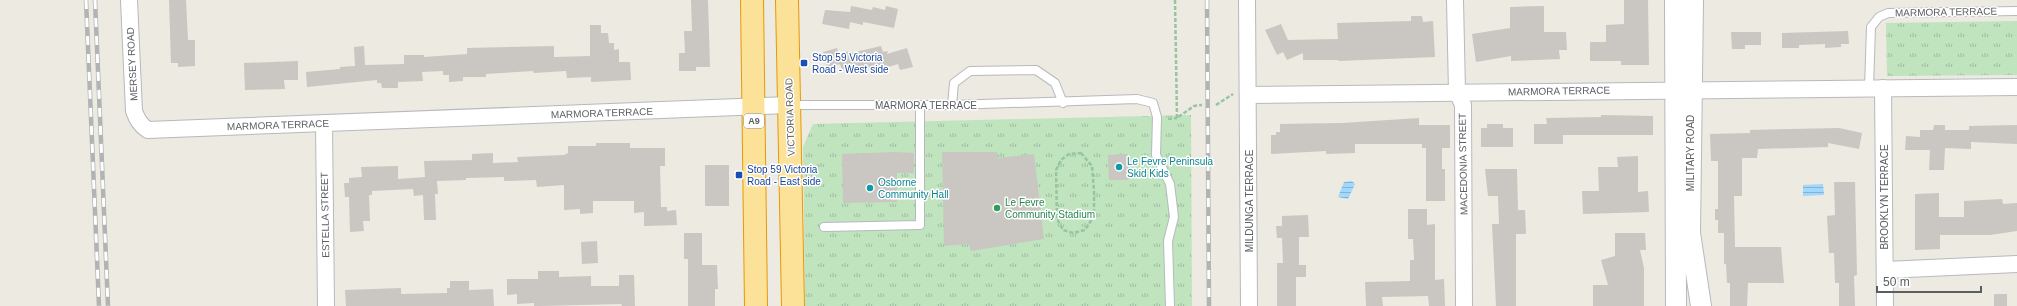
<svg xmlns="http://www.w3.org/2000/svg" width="2017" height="306" font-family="Helvetica,sans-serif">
<defs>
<pattern id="park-tufts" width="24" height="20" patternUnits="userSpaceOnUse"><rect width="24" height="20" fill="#bfe4be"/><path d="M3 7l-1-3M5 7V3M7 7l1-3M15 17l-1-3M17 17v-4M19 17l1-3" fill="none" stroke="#9ebc9e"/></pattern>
<pattern id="water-rules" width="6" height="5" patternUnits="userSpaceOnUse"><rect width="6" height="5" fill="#a1d8fd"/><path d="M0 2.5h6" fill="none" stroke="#86b2d0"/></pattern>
</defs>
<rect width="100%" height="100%" fill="#eceae1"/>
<g fill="url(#park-tufts)">
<polygon points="2017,21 2017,75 1887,76 1886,23"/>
<polygon points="1191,115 1192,306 805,306 803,147 813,124"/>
</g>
<g fill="url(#water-rules)">
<polygon points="1352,181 1355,184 1348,199 1338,197 1344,182"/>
<polygon points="1823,184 1824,195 1803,196 1803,185"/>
</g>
<g fill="#cac6c1">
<polygon points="169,0 186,0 188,40 195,40 195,66 178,67 178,63 171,63"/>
<polygon points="691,0 708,0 710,67 696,67 696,71 679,71 679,53 685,53 684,31 692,31"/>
<polygon points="1624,0 1648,0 1649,65 1621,65 1621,61 1590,61 1590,42 1606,42 1606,25 1624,24"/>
<polygon points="851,6 872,10 873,7 885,10 886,6 898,9 894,28 863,22 863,25 850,22 849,29 822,24 825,10 850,12"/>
<polygon points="1544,6 1544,32 1566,32 1567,50 1559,50 1560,59 1511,61 1511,56 1476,62 1472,34 1510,28 1510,7"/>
<polygon points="1411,16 1422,16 1423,22 1433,21 1435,57 1339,61 1338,60 1303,60 1303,53 1287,60 1283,52 1277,55 1265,30 1281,24 1288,40 1338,39 1337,23 1411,21"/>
<polygon points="590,25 601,25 601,33 608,33 609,43 614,43 614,50 619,49 619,62 630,62 631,80 591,82 591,77 567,78 566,71 534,73 533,71 486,74 486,77 463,77 463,81 449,82 449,75 443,75 443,71 422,72 423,81 398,82 398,88 382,88 381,83 377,83 377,80 307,87 306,72 340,69 340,67 355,66 354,47 364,46 365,65 404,64 404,55 424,55 424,57 467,54 467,48 554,46 554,57 590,56"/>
<polygon points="1848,31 1849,44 1841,44 1841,47 1825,48 1825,44 1799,45 1799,48 1782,48 1782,33"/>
<polygon points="1731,32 1761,32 1761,45 1745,45 1745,49 1732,49"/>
<polygon points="881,46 883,52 888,51 887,54 907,48 913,67 900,70 898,64 885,68 884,64 856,72 855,66 842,70 840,64 827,68 823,52 837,48 839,54 850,51 851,53"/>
<polygon points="298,61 298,80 284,80 285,89 245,90 244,63"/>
<polygon points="1601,115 1653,116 1653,135 1563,135 1563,144 1534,144 1534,124 1547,124 1546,118 1601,117"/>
<polygon points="1419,118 1419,125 1450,125 1450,148 1442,148 1442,169 1445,169 1445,201 1426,201 1426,148 1422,148 1422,144 1355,144 1355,153 1326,154 1326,151 1271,154 1271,135 1276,135 1276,132 1280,132 1280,124 1342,123"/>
<polygon points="1487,124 1503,124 1503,128 1513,128 1513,147 1481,147 1481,128 1487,128"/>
<polygon points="1934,125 1945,125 1945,130 1969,130 1969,126 2017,125 2017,144 1971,142 1971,149 1945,148 1944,170 1929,170 1930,150 1905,150 1906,136 1920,137 1920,130 1933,130"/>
<polygon points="1839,128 1862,133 1859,149 1828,143 1828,147 1758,149 1757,158 1742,158 1742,196 1734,196 1735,247 1781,247 1784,283 1748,283 1747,306 1730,306 1730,283 1727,283 1726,264 1724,264 1724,233 1718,233 1718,220 1715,220 1715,209 1718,209 1718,161 1711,161 1710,134 1750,133 1750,130"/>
<polygon points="596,143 630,143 630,148 665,148 665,166 660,166 661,207 667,207 667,211 676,210 677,225 644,226 644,212 634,213 634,201 593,201 593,213 580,214 580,209 564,210 564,185 537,187 536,180 504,181 504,177 466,178 466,180 437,181 438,194 435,194 436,220 424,220 423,195 414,196 413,189 372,191 372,195 369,195 370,221 363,221 364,231 350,232 349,197 345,197 344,183 349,183 349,178 362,177 361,167 398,166 398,179 425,177 424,161 472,160 472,154 493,153 493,163 518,162 517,157 564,155 568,153 568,146 596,146"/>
<polygon points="896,152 914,153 914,173 897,173 897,202 843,203 842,154"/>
<polygon points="942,152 997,152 998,158 1034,154 1044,239 971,251 969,244 944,246"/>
<polygon points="1128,154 1129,180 1109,180 1108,155"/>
<polygon points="1638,156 1638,192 1648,191 1649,212 1583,214 1582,191 1599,191 1598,167 1618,167 1617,157"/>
<rect x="705" y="165" width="24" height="41"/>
<polygon points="1485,169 1517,169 1518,210 1525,210 1526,234 1516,234 1516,306 1496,306 1492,224 1499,224 1498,196 1488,196"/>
<polygon points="1834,182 1855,182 1857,275 1854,276 1855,306 1839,306 1839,283 1835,283 1834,253 1829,253 1827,216 1835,215"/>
<polygon points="1939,193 1939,217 1964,217 1964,201 2002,199 2003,204 2017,203 2017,231 1990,235 1940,235 1940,249 1915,250 1915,194"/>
<polygon points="1408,209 1427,209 1427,225 1435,224 1435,280 1444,279 1445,306 1429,306 1428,296 1382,297 1383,306 1366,306 1365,282 1410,281 1410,260 1414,260 1413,239 1408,239"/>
<polygon points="1308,215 1309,237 1299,237 1299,265 1306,265 1306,277 1296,277 1296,306 1277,306 1277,263 1283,263 1282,238 1277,238 1276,226 1282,226 1282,216"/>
<polygon points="684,233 702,233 702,265 717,265 718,289 715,289 715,306 688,306 688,259 684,259"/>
<polygon points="1615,233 1645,233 1646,250 1640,250 1644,268 1644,306 1593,306 1593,285 1608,285 1601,260 1615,256"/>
<polygon points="597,241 598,263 582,264 581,242"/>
<polygon points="538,271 559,271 559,277 591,276 591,286 619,286 619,275 634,275 635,306 622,306 621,304 541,306 534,306 534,303 517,304 517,294 507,295 507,279 538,279"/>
<polygon points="450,281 469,281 469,290 493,289 494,306 346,306 345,290 401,288 401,294 447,293 447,288 450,288"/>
<rect x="1994" y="294" width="13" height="12"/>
</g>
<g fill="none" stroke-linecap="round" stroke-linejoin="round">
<g stroke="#b7b9be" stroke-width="10">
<g id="service">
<polyline points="1869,88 1871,27 1879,17 1888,13 2017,11"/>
<polyline points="790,105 952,105 1137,99 1153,103 1157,117 1156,155 1170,184 1174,217 1168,241 1170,306"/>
<polyline points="952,105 954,83 970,71 1036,70 1055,83 1063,103"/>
<polyline points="824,227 920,225 920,105"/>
</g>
</g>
<g stroke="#b7b9be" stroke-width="18">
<g id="minor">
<path d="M129 0 134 111C137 119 140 125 148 130L789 105"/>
<polyline points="1247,0 1249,306"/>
<polyline points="1455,0 1457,92 1463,105 1464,306"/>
<polyline points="1883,88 1885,306"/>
<polyline points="1248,95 2017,87"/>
<polyline points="324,123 326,306"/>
<polyline points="1885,270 2017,264"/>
</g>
</g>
<g stroke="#b7b9be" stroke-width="22">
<g id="tertiary">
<polyline points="1675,0 1676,306"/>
<polyline points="1693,0 1690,233 1701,306"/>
</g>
</g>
<g stroke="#e99805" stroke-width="24">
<g id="trunk">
<polyline points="752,0 756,306"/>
<polyline points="787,0 793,306"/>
</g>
</g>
<g stroke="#97c5a2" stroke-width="2.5" stroke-dasharray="4 2" stroke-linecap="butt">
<polyline points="1175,0 1177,118 1194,106 1202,105"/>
<polyline points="1216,105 1233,94"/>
<polyline points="1168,119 1177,118"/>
<polygon points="1081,153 1092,166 1094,191 1094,216 1085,230 1073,233 1063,230 1057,219 1056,170 1061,160 1069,154"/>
</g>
<use href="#service" stroke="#fff" stroke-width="8"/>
<use href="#minor" stroke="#fff" stroke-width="16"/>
<use href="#tertiary" stroke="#fff" stroke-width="20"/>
<use href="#trunk" stroke="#fce298" stroke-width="22"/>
<g stroke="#b2b3b3" stroke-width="4.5">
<g id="rail">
<polyline points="86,0 99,306"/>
<polyline points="95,0 108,306"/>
<polyline points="1207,0 1209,306"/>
</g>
</g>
<use href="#rail" stroke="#fff" stroke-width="3" stroke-dasharray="9" stroke-linecap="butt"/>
</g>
<g fill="#1a4fb4" stroke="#fff" stroke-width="1.5">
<rect x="800" y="59" width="8" height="8" rx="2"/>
<rect x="735" y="171" width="8" height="8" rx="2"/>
</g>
<g fill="#0f9aa8" stroke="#fff" stroke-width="1.5">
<circle cx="1119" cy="167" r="4"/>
<circle cx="870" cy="188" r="4"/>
</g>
<circle fill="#2e9e5b" stroke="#fff" stroke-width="1.5" cx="997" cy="208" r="4"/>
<g text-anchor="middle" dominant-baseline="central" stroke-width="3" stroke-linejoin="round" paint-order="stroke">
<rect fill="#fff" stroke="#8c8e91" stroke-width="1" x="744" y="114" width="20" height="14" rx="3"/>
<g font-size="9" font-weight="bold" fill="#5a5e62">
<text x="754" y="121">A9</text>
</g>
<g font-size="10" fill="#5a5e62" stroke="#fff">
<text transform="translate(1946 12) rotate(-1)">MARMORA TERRACE</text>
<text transform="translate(132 64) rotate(-93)">MERSEY ROAD</text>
<text transform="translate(1559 91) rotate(-1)">MARMORA TERRACE</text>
<text x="926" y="105">MARMORA TERRACE</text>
<text transform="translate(602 113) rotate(-2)">MARMORA TERRACE</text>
<text transform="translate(790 117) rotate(-92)">VICTORIA ROAD</text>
<text transform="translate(278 125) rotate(-2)">MARMORA TERRACE</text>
<text transform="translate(1690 153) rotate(-90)">MILITARY ROAD</text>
<text transform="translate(1463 164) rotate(-91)">MACEDONIA STREET</text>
<text transform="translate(1884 197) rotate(-90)">BROOKLYN TERRACE</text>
<text transform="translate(1249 201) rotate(-90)">MILDUNGA TERRACE</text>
<text transform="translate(325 215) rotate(-91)">ESTELLA STREET</text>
</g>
<g font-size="10" fill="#164399" stroke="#fff" text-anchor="start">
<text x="812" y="57">Stop 59 Victoria<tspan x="812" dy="12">Road - West side</tspan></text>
<text x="747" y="169">Stop 59 Victoria<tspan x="747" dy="12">Road - East side</tspan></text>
</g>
<g font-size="10" fill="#0d838f" stroke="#fff" text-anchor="start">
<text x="1127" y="161">Le Fevre Peninsula<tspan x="1127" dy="12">Skid Kids</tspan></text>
<text x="878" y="182">Osborne<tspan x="878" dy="12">Community Hall</tspan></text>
</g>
<g font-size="10" fill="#27864d" stroke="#fff" text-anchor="start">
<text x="1005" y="202">Le Fevre<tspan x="1005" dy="12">Community Stadium</tspan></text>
</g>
</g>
<path d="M1877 286v6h104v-6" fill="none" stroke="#5a5e62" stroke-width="2"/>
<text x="1883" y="286" font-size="12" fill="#5a5e62" stroke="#ffffff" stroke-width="3" paint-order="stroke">50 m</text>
</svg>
